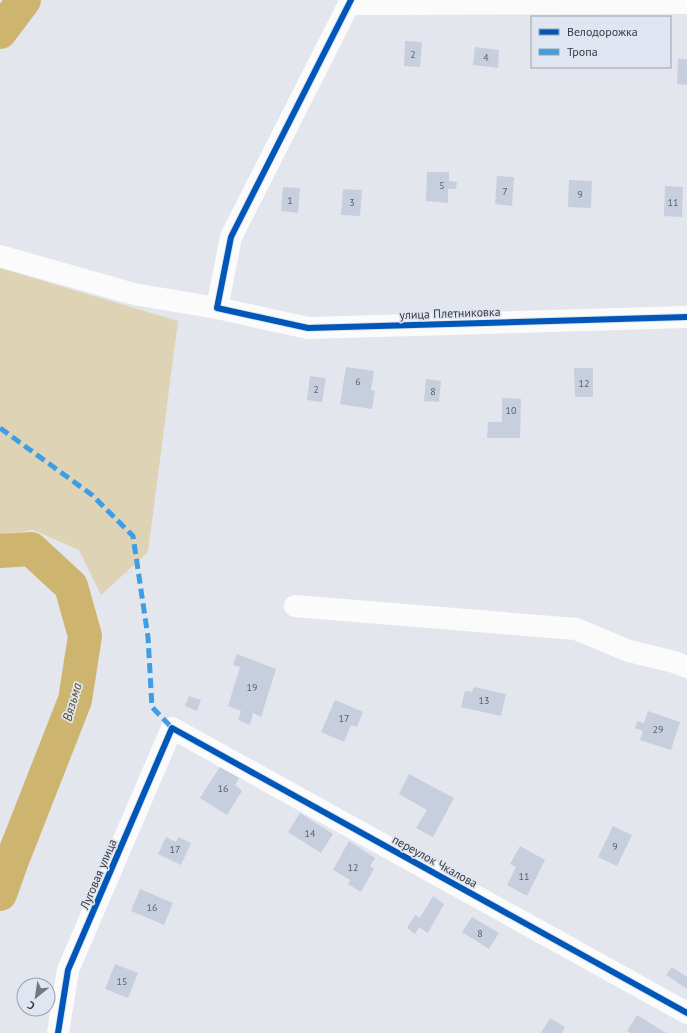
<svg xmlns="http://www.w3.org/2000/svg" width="687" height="1033" font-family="'PT Sans',sans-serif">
<rect width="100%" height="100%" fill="#e3e6ed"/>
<polygon fill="#dfd3b6" points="0,268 178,321 148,552 101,595 79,550 33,530 0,535"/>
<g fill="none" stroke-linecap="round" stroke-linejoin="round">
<g stroke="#ceb56f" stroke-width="34">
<polyline points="0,32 24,0"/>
<polyline points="0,551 31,549 71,586 85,636 75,700 11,863 0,894"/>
</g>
</g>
<g fill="#c7cede">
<polygon points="405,41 422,42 420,67 404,66"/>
<polygon points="475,47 499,50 498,68 473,65"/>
<polygon points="678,59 687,59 687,85 677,84"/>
<polygon points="427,172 449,172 449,181 457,182 456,189 448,189 448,203 426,201"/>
<polygon points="497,176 514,177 512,206 495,204"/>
<polygon points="569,180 592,181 591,208 568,207"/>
<polygon points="665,186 683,187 682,217 664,216"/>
<polygon points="283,187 300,188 298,213 281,211"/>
<polygon points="343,189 362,190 360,216 341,215"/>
<polygon points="346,367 374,371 371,390 375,391 372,409 340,404"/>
<polygon points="574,368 593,368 593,397 575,397"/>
<polygon points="310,376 326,378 322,402 307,400"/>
<polygon points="426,379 441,381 439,402 424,401"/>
<polygon points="502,398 521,399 520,438 487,438 488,422 502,422"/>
<polygon points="237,654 276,669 261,717 253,713 250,725 238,720 241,711 228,706 240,667 233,665"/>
<polygon points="474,687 506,694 501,716 461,707 465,691 472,692"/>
<polygon points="189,696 201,700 197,711 185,706"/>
<polygon points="335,700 363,712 357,727 351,725 344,742 321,732"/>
<polygon points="648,711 680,722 671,750 640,740 643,731 635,728 637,721 644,723"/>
<polygon points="221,765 240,777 235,785 242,791 227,815 200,798"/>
<polygon points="409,774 454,798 433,837 416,828 427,810 399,794"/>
<polygon points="300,813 333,834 321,853 288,832"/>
<polygon points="613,826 632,835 617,866 598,857"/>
<polygon points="166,837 176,842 178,837 191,843 181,865 158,854"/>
<polygon points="349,841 375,858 370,866 374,869 361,892 348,884 350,880 333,870"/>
<polygon points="520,846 545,860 527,896 507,885 516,867 510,864"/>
<polygon points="140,889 173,903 164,925 131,911"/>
<polygon points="433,896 444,904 428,933 419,927 415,934 407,928 415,915 420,918"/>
<polygon points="472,917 499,933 489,949 462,932"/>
<polygon points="115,964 138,973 128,998 105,989"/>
<polygon points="672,967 687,977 687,989 666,975"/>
<polygon points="637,1015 666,1033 631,1033 627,1031"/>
<polygon points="550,1018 565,1027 562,1033 541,1033"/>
</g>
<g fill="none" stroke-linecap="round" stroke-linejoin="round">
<g stroke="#fbfbfc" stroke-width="22">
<polyline points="349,4 687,3"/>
<polyline points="0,256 134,294 217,308 308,328 687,317"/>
<polyline points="217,308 231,237 351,0"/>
<polyline points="295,606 576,629 629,651 674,662 687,667"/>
<polyline points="58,1033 68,970 172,728 687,1013"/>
</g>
<polyline stroke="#3e9ee3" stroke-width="5" stroke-dasharray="10 5" stroke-linecap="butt" points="0,428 92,495 133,536 148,637 152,707 172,728"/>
<g stroke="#dfe5f1" stroke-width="8">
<g id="cycleway">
<polyline points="351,0 231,237 217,308 308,328 687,317"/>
<polyline points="58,1033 68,970 172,728 687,1013"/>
</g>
</g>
<use href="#cycleway" stroke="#0057b8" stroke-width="6"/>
</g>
<g text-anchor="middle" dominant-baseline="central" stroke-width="3.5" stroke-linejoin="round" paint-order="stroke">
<g font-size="10" fill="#5c6067">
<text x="413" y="54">2</text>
<text x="486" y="57">4</text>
<text x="442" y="185">5</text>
<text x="505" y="191">7</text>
<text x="580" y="194">9</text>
<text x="290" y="200">1</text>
<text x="352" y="202">3</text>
<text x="673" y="202">11</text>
<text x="358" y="381">6</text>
<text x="584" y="383">12</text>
<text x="316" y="389">2</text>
<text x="433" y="391">8</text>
<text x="511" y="410">10</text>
<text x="252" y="687">19</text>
<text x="484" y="700">13</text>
<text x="344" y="718">17</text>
<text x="658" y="729">29</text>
<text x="223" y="788">16</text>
<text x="310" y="833">14</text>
<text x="615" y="846">9</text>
<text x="175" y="849">17</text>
<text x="353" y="867">12</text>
<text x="524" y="876">11</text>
<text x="152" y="907">16</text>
<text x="480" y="933">8</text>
<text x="122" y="981">15</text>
</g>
<g font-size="12" fill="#383b3f" stroke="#dfe5f1">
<text transform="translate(450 313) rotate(-2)">улица Плетниковка</text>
<text transform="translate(435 861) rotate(29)">переулок Чкалова</text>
<text transform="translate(98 874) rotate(-67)">Луговая улица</text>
</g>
<g font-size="13" font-style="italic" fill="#5d4d24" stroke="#dfe5f1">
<text transform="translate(72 702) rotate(-74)">Вязьма</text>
</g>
</g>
<rect x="531" y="16" width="140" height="52" fill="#dfe5f1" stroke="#9ca1aa"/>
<rect x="539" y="29" width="20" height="6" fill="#0057b8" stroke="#9ca1aa"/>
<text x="567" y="36" font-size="12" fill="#383b3f">Велодорожка</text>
<rect x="539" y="49" width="20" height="6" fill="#3e9ee3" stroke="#9ca1aa"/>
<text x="567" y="56" font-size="12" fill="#383b3f">Тропа</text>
<g transform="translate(36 997) rotate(210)"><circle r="19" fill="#dfe5f1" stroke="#9ca1aa"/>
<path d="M0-3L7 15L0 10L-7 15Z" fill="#74777c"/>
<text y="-6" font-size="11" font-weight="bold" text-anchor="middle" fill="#383b3f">С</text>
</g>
</svg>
